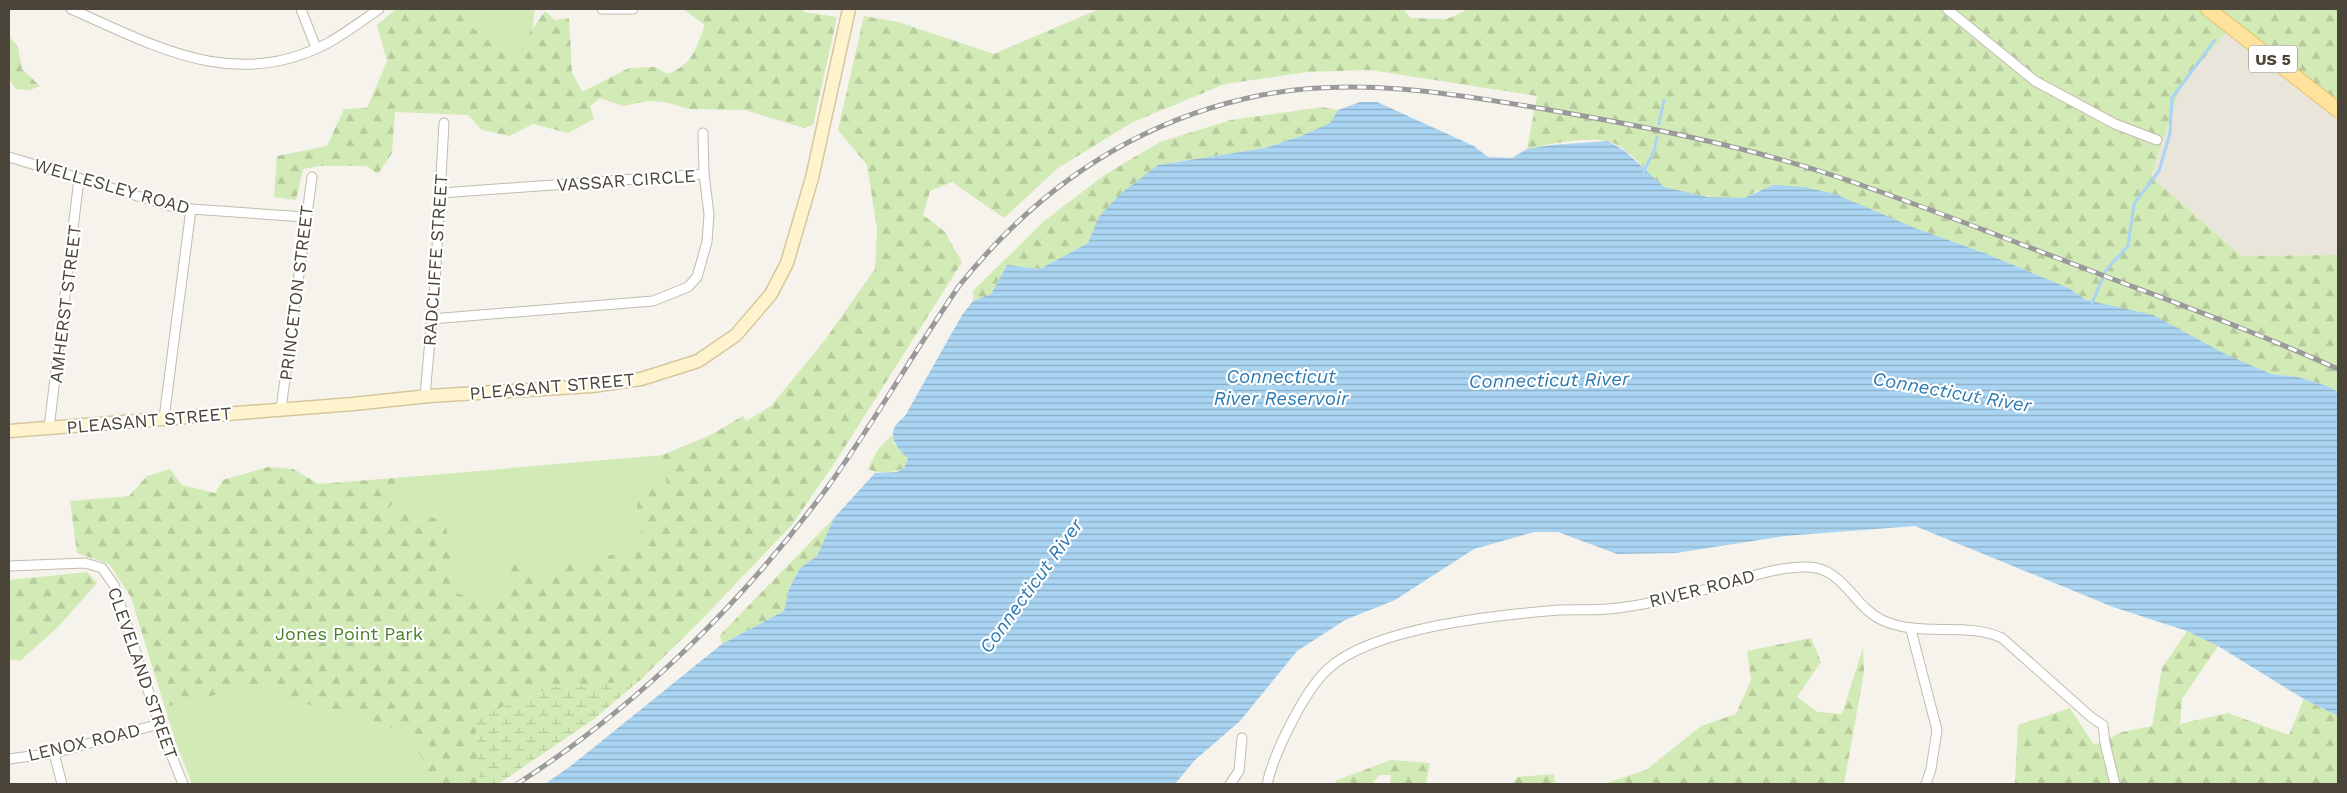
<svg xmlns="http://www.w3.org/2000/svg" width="2347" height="793" font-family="'Work Sans',sans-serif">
<defs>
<pattern id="forest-firs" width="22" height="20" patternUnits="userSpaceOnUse" patternTransform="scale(1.25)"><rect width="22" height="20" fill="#d2eab5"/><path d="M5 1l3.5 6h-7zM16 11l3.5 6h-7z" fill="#b6ca9c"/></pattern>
<pattern id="wetland-marsh" width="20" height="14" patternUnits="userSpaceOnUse" patternTransform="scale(1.25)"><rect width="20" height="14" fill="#d2eab5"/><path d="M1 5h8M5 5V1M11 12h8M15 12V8" fill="none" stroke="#b6ca9c"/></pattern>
<pattern id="water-rules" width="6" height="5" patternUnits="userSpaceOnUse" patternTransform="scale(1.25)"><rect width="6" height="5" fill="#a9d4f2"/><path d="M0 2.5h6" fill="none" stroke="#8caec5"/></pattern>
</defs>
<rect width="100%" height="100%" fill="#f6f3ec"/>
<polygon fill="#eae5da" points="2227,31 2338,119 2338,255 2243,256 2151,176 2181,86"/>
<g fill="#d2eab5">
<path d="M456 9H535L532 31 520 47C493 44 472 32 456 9Z"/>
<polygon points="743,416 704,617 639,681 553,687 475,718 480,784 192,784 176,743 131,597 116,502 663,455 711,435"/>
</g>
<g fill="url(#forest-firs)">
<path d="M396 9H456C472 32 493 44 520 47L545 11 555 20 569 18 572 72 582 92 629 68 655 67 668 74C694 63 695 50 705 25L683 9H803L804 12 837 17 813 125 804 128 745 110 689 109 665 102 648 101 623 106 600 98 590 106 594 119 568 133 533 124 509 136 482 130 468 115 395 112 392 153 378 174 366 166H320L303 169 296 200 274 197 277 156 327 146 344 109 367 108 387 61 377 25Z"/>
<path d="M1099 9H1403L1411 18 1447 19 1469 9H2338V119L2227 31 2181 86 2151 176 2242 256 2338 255V392C2317 380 2295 377 2271 374L2107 306 2086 300 2069 288 1987 254 1915 228 1759 190C1754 192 1748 197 1742 198 1727 199 1675 194 1663 186 1645 174 1631 146 1607 141 1582 137 1552 144 1527 149L1537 96 1370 70 1308 72 1225 84 1133 122 1058 168 1004 218 952 182 930 191 923 215 945 232 962 262 836 461 791 526 704 617 639 681 553 687 475 718 480 784H426L428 769 409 735 370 720 312 706 256 685 165 707 131 597 109 564 77 553 70 501 129 496 147 476 170 469 182 485 215 493 223 480 268 467 293 469 319 484 419 476 399 495 388 509 445 520 457 593 485 604 514 589 510 563 543 572 591 558 644 550 635 493 667 484 663 455 711 435 743 416 746 421 771 406 825 340 875 269 877 229 867 165 838 130 864 16 898 22 994 54Z"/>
<polygon points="9,36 18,47 22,69 40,86 30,90 16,89 9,79"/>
<polygon points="1322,107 1338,110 1330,123 1318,130 1265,148 1158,165 1098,218 1088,243 1040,269 1007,265 991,294 973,301 973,291 1044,221 1106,174 1160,142 1231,120"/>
<path d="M892 435 894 444 908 457 904 468C894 473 877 474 868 469L878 449Z"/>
<polygon points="834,518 817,556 800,568 789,589 784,611 722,644 720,635"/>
<polygon points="87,572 97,583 58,627 20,661 9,659 9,580"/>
<polygon points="2187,631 2218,646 2182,699 2180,724 2228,713 2289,735 2304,699 2338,716 2338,784 2015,784 2018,725 2070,708 2094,745 2122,732 2152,726 2162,668"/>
<polygon points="1811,638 1821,662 1797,697 1818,712 1842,714 1863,648 1864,672 1844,784 1603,784 1646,770 1701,726 1736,714 1751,680 1747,651"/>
<polygon points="1391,760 1430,763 1426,783 1433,784 1390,784 1391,775 1379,775 1372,784 1336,784 1335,781"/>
<polygon points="1554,774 1555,784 1512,784 1517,777"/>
</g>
<polygon fill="url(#wetland-marsh)" points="639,681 594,719 498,784 480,784 475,718 553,687"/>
<path fill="url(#water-rules)" d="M1360 102H1377L1474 146 1488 157 1512 158 1527 149 1551 145 1608 141 1625 151 1664 187 1708 197 1744 198 1773 185 1804 187 1835 194 1915 228 1987 254 2069 288 2086 300 2153 315 2227 355 2271 374 2298 377 2327 386 2338 392V716L2304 699 2218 646 2187 631 2113 607 1915 526 1784 536 1676 553 1617 554 1558 532H1534L1474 549 1395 600 1345 620 1297 651 1240 721 1195 760 1175 784H545L572 765 722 644 784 611 789 589 800 568 817 556 834 518 875 473 897 472 904 468 908 458C891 443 886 431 905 416L962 315 973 301 991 294 1007 265 1040 269 1088 243 1098 218 1119 195 1158 165 1265 148 1301 136 1330 123 1338 110Z"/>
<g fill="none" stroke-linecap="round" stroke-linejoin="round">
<g stroke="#a9d4f2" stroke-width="3">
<polyline points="1659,124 1664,100"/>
<polyline points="1644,171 1654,151 1657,137"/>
<polyline points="2091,306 2106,270 2128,246 2134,204 2159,171 2170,133 2172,98 2215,40"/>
</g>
<g stroke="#c2bbae" stroke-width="11">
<g id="street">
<path d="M71 9C157 47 235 92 328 43 346 33 363 20 379 9"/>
<polyline points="301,9 316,48"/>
<polyline points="602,9 633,9"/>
<polyline points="1947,9 2035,81 2115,124 2157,140"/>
<polyline points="703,133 704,174"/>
<polyline points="9,157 177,208 305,217"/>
<polyline points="431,319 653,301 688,287 697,277 707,242 709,214 704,174 441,193"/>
<polyline points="425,396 435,283 444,123"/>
<polyline points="281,409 312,177"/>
<polyline points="164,418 191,209"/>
<polyline points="49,428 79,179"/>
<polyline points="9,566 85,563 102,568 114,585 159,724 183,784"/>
<polyline points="1911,630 1937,730 1931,769 1926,784"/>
<polyline points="54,753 62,784"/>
<polyline points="9,759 54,753 159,724"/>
<polyline points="1230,784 1239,771 1242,738"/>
<path d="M1267 784C1274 753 1304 691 1328 669 1373 627 1498 615 1559 610 1579 609 1599 611 1618 608 1652 604 1686 595 1718 586 1748 578 1777 566 1809 567 1843 568 1854 607 1882 620 1920 638 1965 621 2002 638L2091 717 2103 725 2105 743 2115 784"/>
</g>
</g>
<g stroke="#d6c79b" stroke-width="15">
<polyline id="secondary" points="9,431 353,404 429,396 592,386 641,379 698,361 736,335 771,294 787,263 812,178 849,9"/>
</g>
<g stroke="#e6c16a" stroke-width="16">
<polyline id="primary" points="2208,9 2338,110"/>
</g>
<use href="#street" stroke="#fff" stroke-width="9"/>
<use href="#secondary" stroke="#fff3cd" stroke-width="12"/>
<use href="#primary" stroke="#ffe39c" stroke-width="14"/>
<g stroke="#9a9a9a" stroke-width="5">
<path id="rail" d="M517 784C637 707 742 603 827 488 874 423 913 353 959 286 1038 187 1136 120 1262 95 1356 77 1451 93 1544 109 1642 126 1741 145 1835 176 1918 204 1999 236 2081 267 2167 300 2254 331 2338 369"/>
</g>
<use href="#rail" stroke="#fff" stroke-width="3" stroke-dasharray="9" stroke-linecap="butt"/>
</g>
<g text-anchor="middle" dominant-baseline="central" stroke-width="4.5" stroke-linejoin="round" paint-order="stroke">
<rect fill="#fff" stroke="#817c74" stroke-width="1" x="2249" y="45.5" width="48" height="27" rx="4"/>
<g font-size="16" font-weight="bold" fill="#4b4439">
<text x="2273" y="59">US 5</text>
</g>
<g font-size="18" fill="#4b4439" stroke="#fff">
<text transform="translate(626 180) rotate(-4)">VASSAR CIRCLE</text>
<text transform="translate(112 186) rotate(16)">WELLESLEY ROAD</text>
<text transform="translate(435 260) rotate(-86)">RADCLIFFE STREET</text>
<text transform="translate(296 293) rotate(-83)">PRINCETON STREET</text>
<text transform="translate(65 304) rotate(-83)">AMHERST STREET</text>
<text transform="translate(552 386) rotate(-5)">PLEASANT STREET</text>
<text transform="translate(149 420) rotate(-5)">PLEASANT STREET</text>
<text transform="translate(1702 588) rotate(-14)">RIVER ROAD</text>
<text transform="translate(143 673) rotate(71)">CLEVELAND STREET</text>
<text transform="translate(84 742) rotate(-13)">LENOX ROAD</text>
</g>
<g font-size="18" fill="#4a7f2a" stroke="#fff">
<text x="349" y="633">Jones Point Park</text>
</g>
<g font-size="19" font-style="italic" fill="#2e7ab2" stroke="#fff">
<text x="1281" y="376">Connecticut<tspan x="1281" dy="22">River Reservoir</tspan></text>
<text transform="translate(1549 380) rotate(-1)">Connecticut River</text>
<text transform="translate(1952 392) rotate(10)">Connecticut River</text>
<text transform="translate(1031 586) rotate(-54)">Connecticut River</text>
</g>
</g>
<rect width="2347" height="793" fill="none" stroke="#4b4439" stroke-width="20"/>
</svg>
